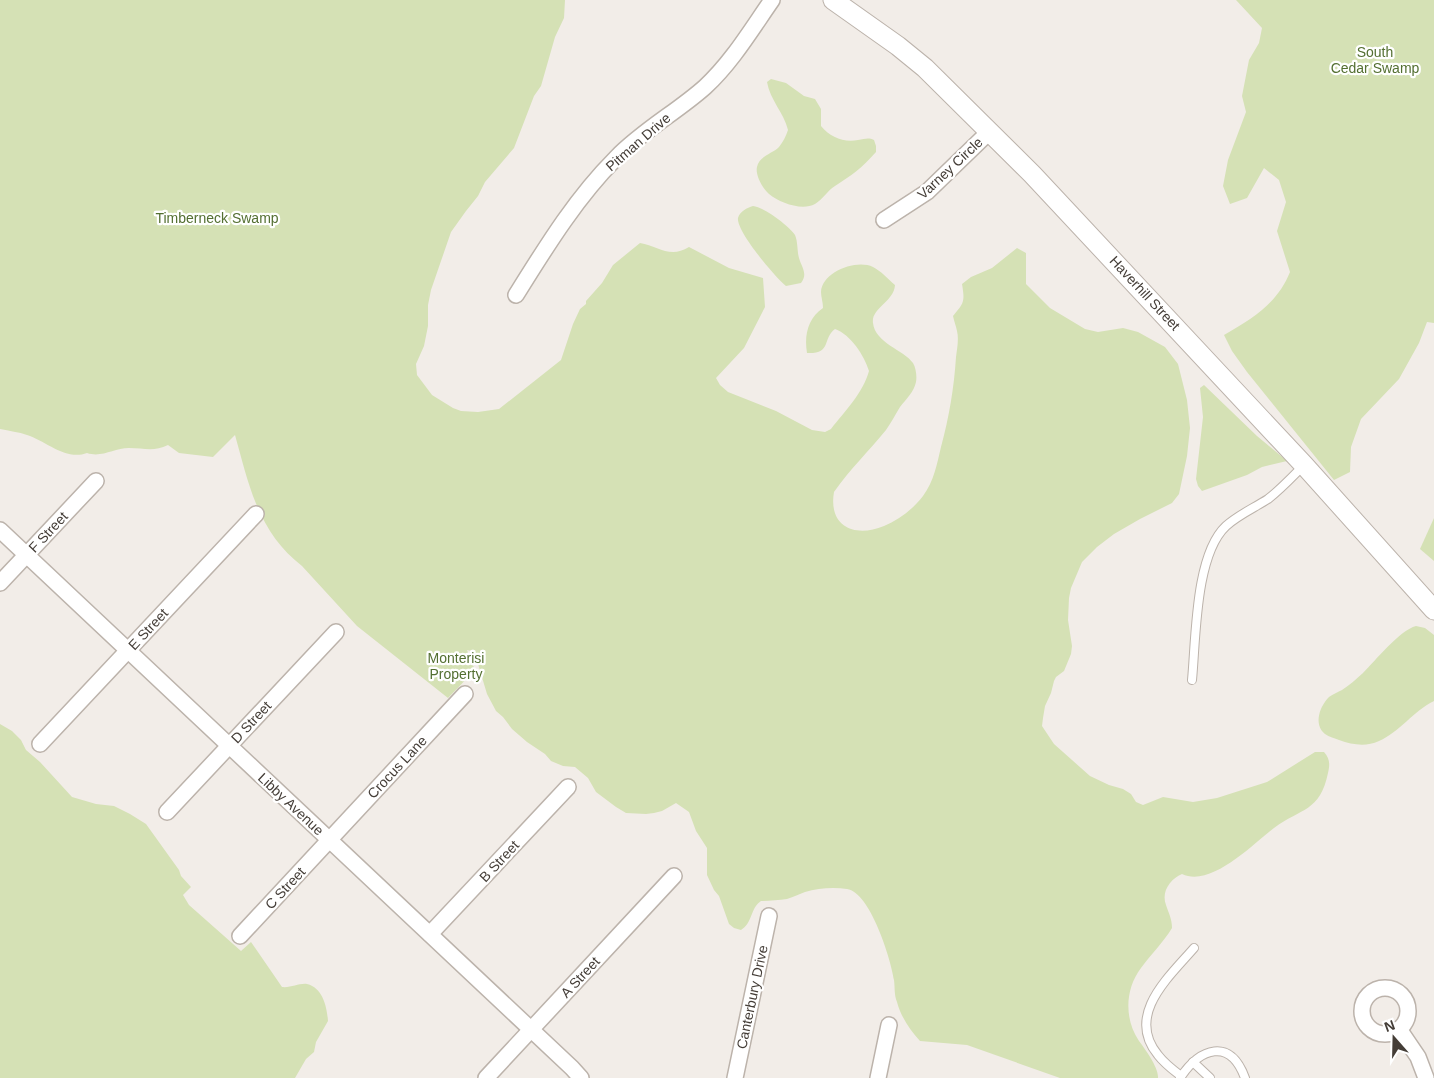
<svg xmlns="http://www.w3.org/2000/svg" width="1434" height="1078" font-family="Helvetica,sans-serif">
<rect width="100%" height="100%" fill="#f2ede8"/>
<g fill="#d5e1b5">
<path d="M0 0H565L564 18 555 37 541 86 534 96 514 148 485 182 478 196 466 211 451 232 431 290 428 305V326L424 346 416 364 417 375 432 395 453 408 461 411 478 412 499 409 561 360 573 324 580 309 586 304V301L602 283 613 265 640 243C658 246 670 259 689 247L729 268 763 278 765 307 744 348 716 378 720 385 728 392 776 411 812 430 825 432 831 429C845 411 863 393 869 371 864 355 851 335 835 329 822 339 832 354 807 353 804 335 808 318 823 308 823 302 821 297 821 292 822 272 856 259 873 267 881 271 888 279 895 285 894 302 871 308 873 323 875 343 904 350 913 363 916 368 917 376 916 382 914 392 906 399 900 407 895 415 891 423 886 430 869 451 849 470 834 492 828 527 855 538 884 526 899 520 913 509 923 496 934 481 937 464 941 447 949 417 954 388 956 357 957 349 959 339 957 331 956 326 954 321 953 316 964 303 965 302 962 284L971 277 992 268 1017 248 1026 253V284L1050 308 1085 329 1098 332 1123 328 1138 332 1165 347 1178 364 1187 400 1190 428 1187 456 1179 494 1172 503 1140 519 1114 534 1097 547 1082 562 1071 588 1069 598 1068 620 1072 646 1071 654 1064 671 1056 677 1054 681 1051 693 1045 706 1043 718 1042 726 1054 744 1090 776 1109 785 1123 789 1131 794 1136 802 1143 805 1163 797 1193 802 1217 798 1267 782 1315 752H1324C1330 759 1330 764 1328 773 1320 812 1301 808 1274 828 1253 844 1211 888 1182 874 1170 879 1161 892 1166 905 1169 914 1172 919 1172 928 1163 943 1151 954 1141 968 1125 989 1124 1019 1139 1041 1145 1049 1159 1068 1158 1078H1060L967 1045 920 1041C910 1030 901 1017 897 1002 894 995 895 987 894 980 891 959 870 892 847 889 834 887 818 888 805 892 799 894 794 897 787 899 779 900 770 901 761 901 750 908 753 923 741 930L734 928 729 924 719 896 714 890 707 875V848L696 831 689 812 676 803 662 811 654 813 646 814 626 813 616 807 596 792 588 778 575 767 563 766 551 761 545 754 527 742 512 729 503 717 496 711 487 694 478 664 471 651 467 650 475 670 448 698 357 626 302 566C258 532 249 485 235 435L213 457 179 453 168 445C154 452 144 448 129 448 114 448 102 458 87 453 66 461 46 441 27 435 19 432 9 431 0 429Z"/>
<path d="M1236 0H1434V323L1427 322 1419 343 1399 379 1361 419 1351 447 1350 472 1334 480 1247 372 1232 351 1224 335C1253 318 1277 304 1290 272L1277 231 1286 202 1279 180 1264 168 1247 198 1230 204 1223 186 1228 160 1246 112 1242 96 1249 60 1259 43 1262 28Z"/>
<path d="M771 79 786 83 804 96 815 99 821 109V126C830 137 844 143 858 140 865 139 868 137 874 140L876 146V152C862 168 852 175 835 186 828 190 823 199 815 204 802 211 780 203 769 194 763 189 755 175 757 167 759 156 772 154 779 147 783 142 786 136 788 130 784 113 770 100 767 82Z"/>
<path d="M753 206C764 207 789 226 795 235 798 242 797 251 799 258 802 268 808 274 801 283L786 286C775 277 736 231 738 218 740 211 747 208 753 206Z"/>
<polygon points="1204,385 1257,436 1287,461 1262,467 1247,475 1202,491 1198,486 1196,479 1203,417 1200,388"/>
<polygon points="1434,518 1434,561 1420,549"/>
<path d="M1416 626 1425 628 1434 635V701C1413 711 1400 732 1379 741 1366 747 1353 745 1339 740 1335 738 1329 737 1325 734 1313 724 1320 706 1329 697 1333 694 1338 692 1342 690 1350 685 1356 679 1363 673 1375 661 1400 630 1416 626Z"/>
<path d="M0 724 12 731 21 740 26 750 40 762 72 797 96 804 114 806 130 814 146 824 179 870 181 876 191 887 183 895 189 905 241 951 251 942 282 987C291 988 299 983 307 984 323 988 327 1007 328 1021L316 1042 314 1052 306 1059 295 1078H0Z"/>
</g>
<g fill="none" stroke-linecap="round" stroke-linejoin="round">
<g stroke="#bcb3ab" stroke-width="10">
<g id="service">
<path d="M1192 680C1196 639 1195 555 1226 526 1238 515 1254 508 1268 499 1281 489 1292 477 1304 465"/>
<polyline points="1193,1062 1210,1078"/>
<path d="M1181 1076C1173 1070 1164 1063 1158 1055 1125 1015 1169 977 1194 948"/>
<path d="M1180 1078C1200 1048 1230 1037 1245 1078"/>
</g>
</g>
<g stroke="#bcb3ab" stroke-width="18">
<g id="minor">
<polyline points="884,220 927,192 990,131"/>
<path d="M516 295C546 247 576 198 616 158 643 130 677 112 705 87 732 62 751 30 772 0"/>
<polyline points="0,530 572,1068 581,1078"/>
<polyline points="0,583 96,481"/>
<polyline points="40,744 256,514"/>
<polyline points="167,812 336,632"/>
<polyline points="430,934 568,787"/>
<polyline points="240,936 465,694"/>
<circle cx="1385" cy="1011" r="23"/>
<polyline points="1399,1029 1418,1057 1426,1078"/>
<polyline points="486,1078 674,876"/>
<polyline points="735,1078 769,916"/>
<polyline points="878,1078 889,1025"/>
</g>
</g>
<g stroke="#bcb3ab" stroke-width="21">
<polyline id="tertiary" points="833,0 898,46 925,68 1032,174 1304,465 1434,610"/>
</g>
<use href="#service" stroke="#fff" stroke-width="8"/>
<use href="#minor" stroke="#fff" stroke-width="15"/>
<use href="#tertiary" stroke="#fff" stroke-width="19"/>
</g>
<g text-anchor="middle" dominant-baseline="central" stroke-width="4.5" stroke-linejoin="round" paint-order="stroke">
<g font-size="14" fill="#536f31" stroke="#fff">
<text x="1375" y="52">South<tspan x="1375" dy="16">Cedar Swamp</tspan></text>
<text x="217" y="218">Timberneck Swamp</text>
<text x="456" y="658">Monterisi<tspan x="456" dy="16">Property</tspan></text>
</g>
<g font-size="14" fill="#443d37" stroke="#fff">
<text transform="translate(638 142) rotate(-41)">Pitman Drive</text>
<text transform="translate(950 168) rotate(-43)">Varney Circle</text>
<text transform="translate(1145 293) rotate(47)">Haverhill Street</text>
<text transform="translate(48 532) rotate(-47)">F Street</text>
<text transform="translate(148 629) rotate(-47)">E Street</text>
<text transform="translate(251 722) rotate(-47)">D Street</text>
<text transform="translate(397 767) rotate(-47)">Crocus Lane</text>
<text transform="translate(291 804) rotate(43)">Libby Avenue</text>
<text transform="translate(499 861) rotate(-47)">B Street</text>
<text transform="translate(285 888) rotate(-47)">C Street</text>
<text transform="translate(580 977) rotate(-47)">A Street</text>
<text transform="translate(752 997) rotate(-78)">Canterbury Drive</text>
</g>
</g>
<g transform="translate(1394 1038) rotate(340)" stroke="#ffffff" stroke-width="4" paint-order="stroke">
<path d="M0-4L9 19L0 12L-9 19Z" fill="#443d37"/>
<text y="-8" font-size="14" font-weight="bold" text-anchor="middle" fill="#443d37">N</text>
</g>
</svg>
